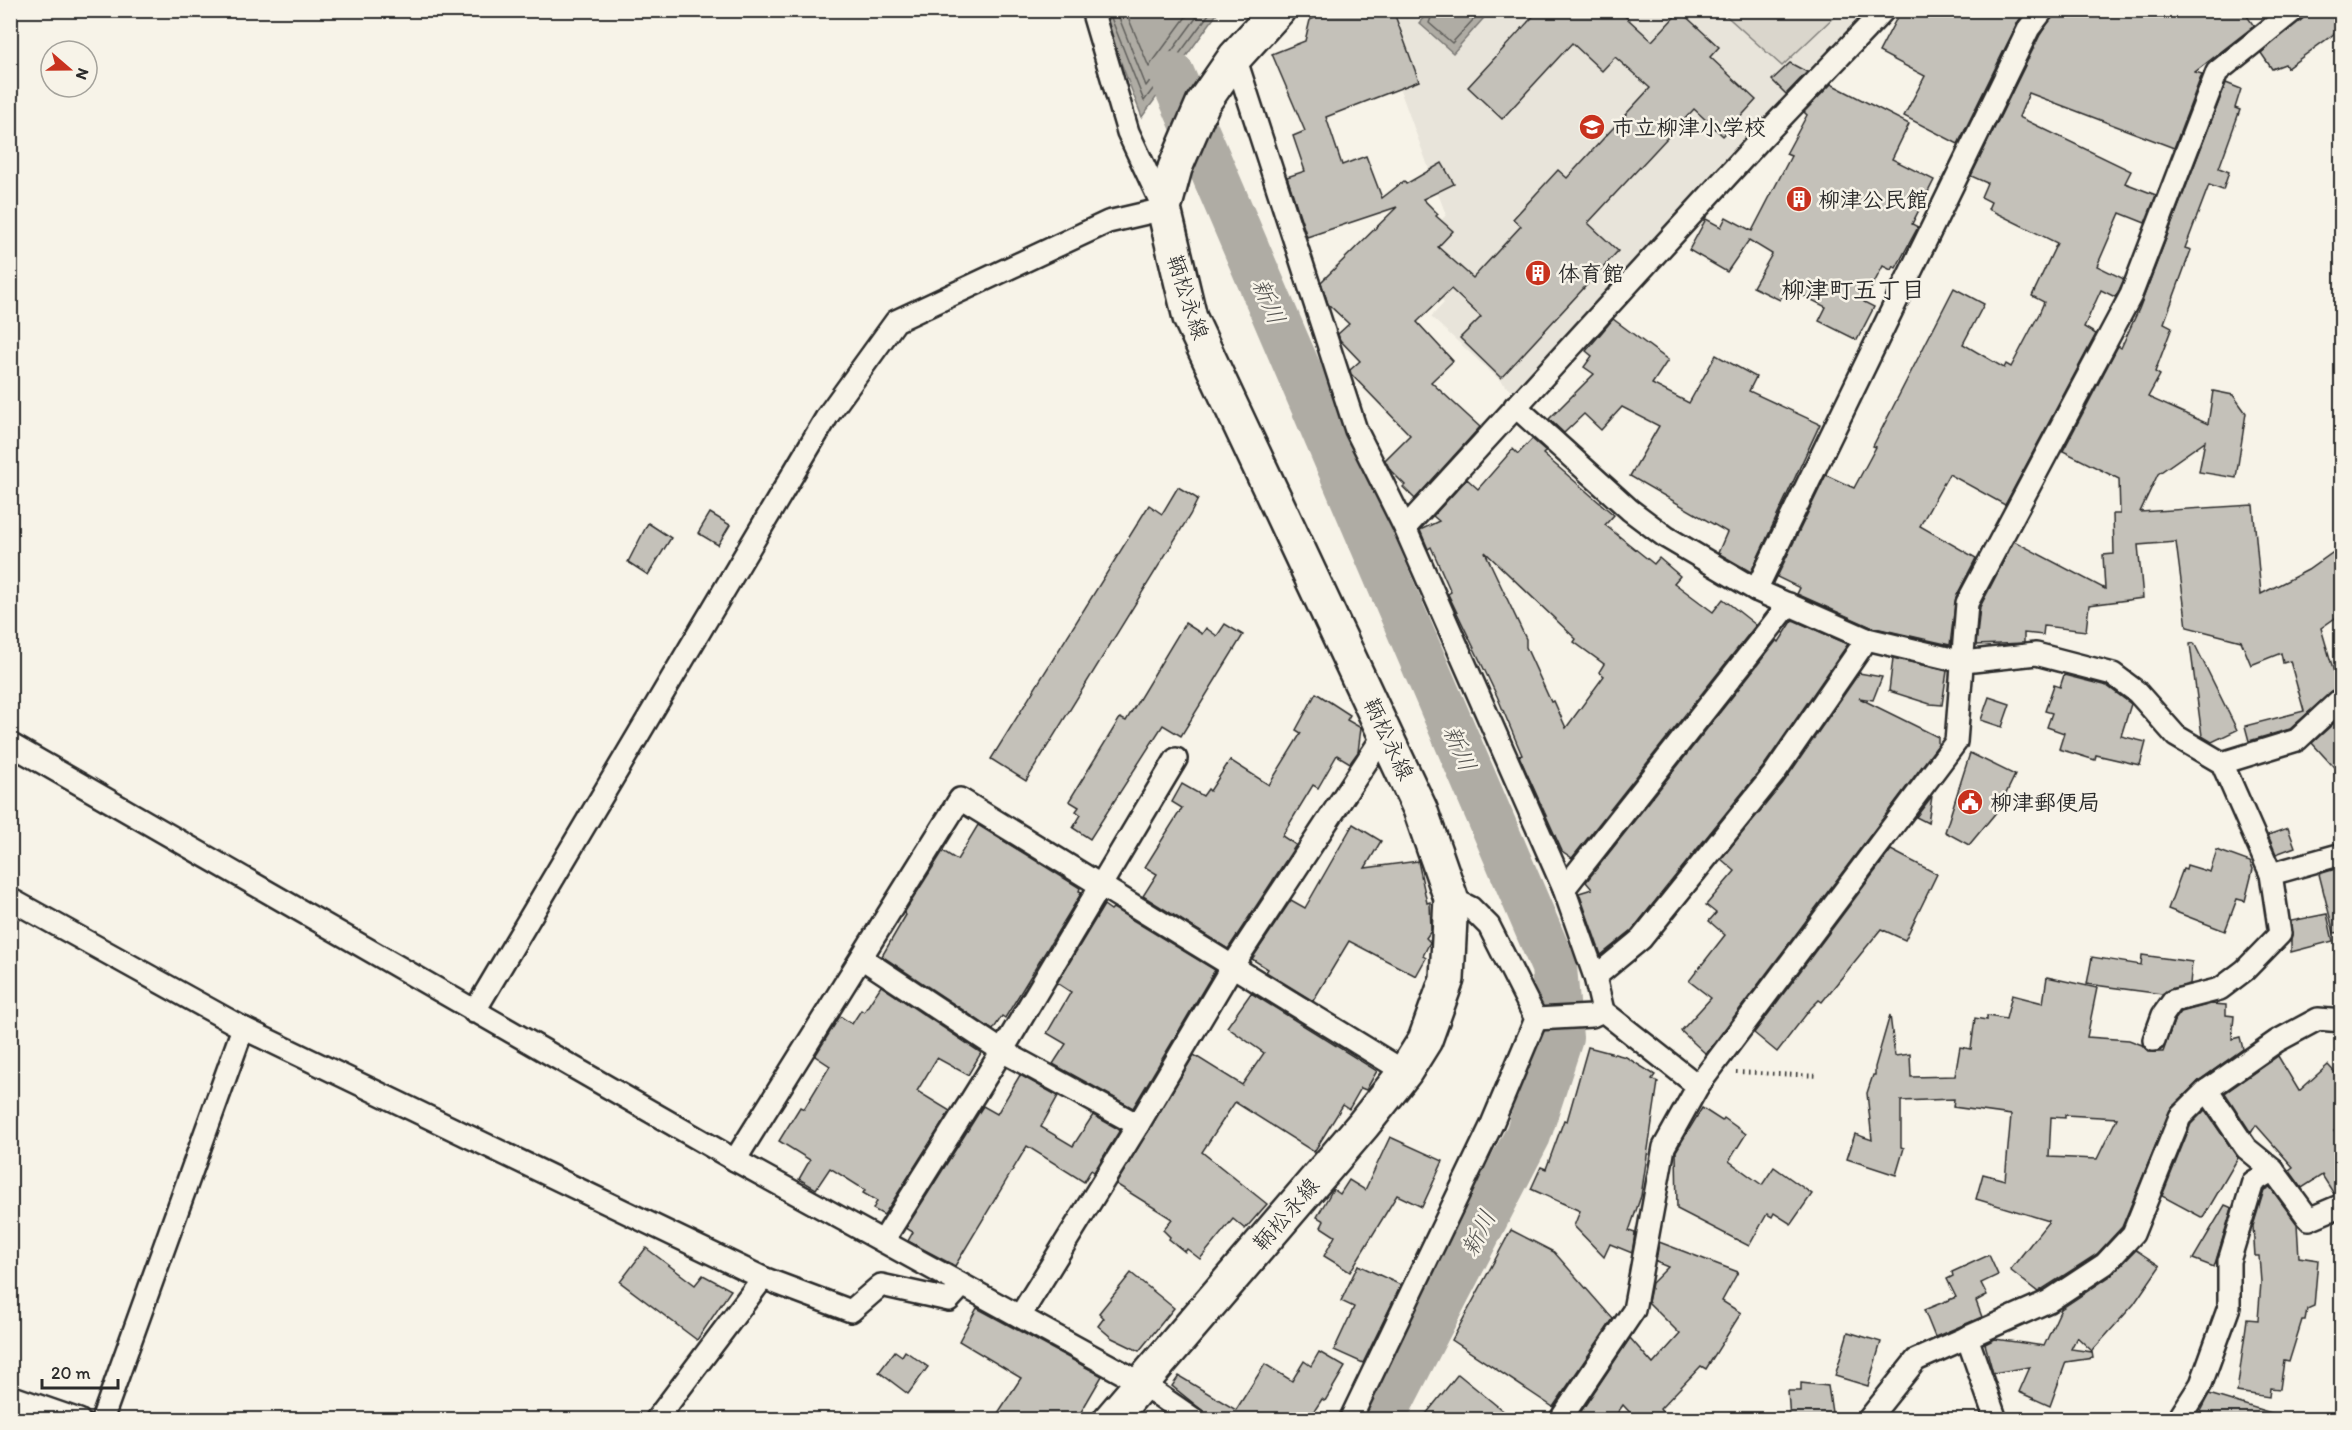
<svg xmlns="http://www.w3.org/2000/svg" width="2352" height="1430" font-family="Itim,'Klee One',sans-serif">
<rect width="100%" height="100%" fill="#f7f3e8"/>
<filter id="ink" filterUnits="userSpaceOnUse"><feTurbulence type="fractalNoise" baseFrequency=".0167" numOctaves="2"/><feDisplacementMap in="SourceGraphic" scale="12" xChannelSelector="R" yChannelSelector="G"/><feConvolveMatrix kernelMatrix="1 2 1 2 8 2 1 2 1" color-interpolation-filters="sRGB"/></filter>
<g filter="url(#ink)">
<polygon fill="#e8e4da" points="1406,11 1879,11 1517,396 1431,317 1444,303 1405,261 1446,215 1381,38"/>
<polygon fill="#dad6cc" stroke="#82807c" stroke-width="1.5" points="1721,11 1840,11 1782,66"/>
<g fill="#afaca4" stroke="#7a7874" stroke-width="1.5">
<polygon points="1430,10 1490,10 1490,11 1453,53 1419,23"/>
<polygon points="1101,11 1219,11 1142,117"/>
</g>
<g fill="none" stroke-linecap="round" stroke-linejoin="round">
<g stroke="#605f5b" stroke-width="1.5">
<polyline points="1108,10 1144,101 1212,10"/>
<polyline points="1116,10 1146,86 1202,10"/>
<polyline points="1125,10 1149,67 1191,10"/>
<polyline points="1434,10 1429,23 1452,43 1482,10"/>
</g>
<polyline stroke="#afaca4" stroke-width="46" points="1172,75 1554,967 1560,1038 1528,1135 1381,1420"/>
</g>
<g fill="#c4c1b9" stroke="#2b2b2b" stroke-width="1.5" fill-rule="evenodd">
<polygon points="1331,10 1393,10 1419,81 1326,117 1342,165 1366,156 1382,198 1404,181 1406,184 1442,163 1454,184 1423,199 1438,214 1436,216 1453,231 1438,247 1473,278 1521,226 1513,219 1558,170 1567,178 1650,88 1615,57 1602,71 1572,43 1502,119 1468,87 1539,10 1618,10 1652,41 1680,11 1719,47 1710,57 1756,100 1723,136 1694,109 1588,223 1618,251 1501,378 1460,338 1481,317 1451,289 1417,322 1453,361 1431,382 1480,427 1415,499 1403,487 1405,485 1391,471 1385,460 1410,435 1351,374 1350,370 1360,361 1340,340 1338,334 1349,324 1328,304 1321,282 1397,207 1307,237 1287,177 1305,171 1293,136 1305,131 1272,54 1305,41 1310,20"/>
<polygon points="1901,10 2026,10 2018,22 1958,144 1904,116 1925,76 1879,52"/>
<polygon points="2056,10 2243,10 2254,26 2195,72 2202,74 2174,148 2029,93 2019,117 2131,171 2125,183 2156,195 2145,223 2120,213 2097,266 2124,279 2119,290 2115,297 2101,290 2084,327 2096,334 2005,505 1949,474 1920,526 1976,558 1956,597 1950,645 1871,627 1797,594 1800,588 1777,577 1826,475 1854,488 1876,447 1873,446 1954,288 1984,304 1963,344 2004,368 2006,364 2011,367 2039,314 2044,302 2032,296 2057,243 1988,209 1991,202 1981,197 1987,183 1971,176 2040,35"/>
<polygon points="2310,10 2342,10 2342,28 2287,68 2285,64 2272,69 2261,53"/>
<polygon points="1790,63 1807,72 1786,94 1772,80"/>
<polygon points="2226,83 2241,89 2235,108 2240,110 2219,168 2229,172 2223,190 2209,185 2185,248 2191,250 2164,323 2172,327 2155,372 2160,375 2148,397 2208,424 2213,391 2233,395 2246,413 2236,478 2199,472 2205,441 2158,474 2140,512 2253,505 2261,594 2308,570 2342,546 2342,613 2321,628 2338,686 2290,729 2249,741 2245,726 2304,711 2290,661 2283,663 2281,653 2251,665 2241,641 2187,627 2176,542 2138,545 2143,598 2089,605 2086,631 2044,626 2043,635 2024,633 2024,643 1976,645 1980,607 2014,541 2105,589 2103,555 2114,554 2113,514 2120,514 2119,479 2063,451 2118,346 2121,348 2139,309"/>
<polygon points="1831,84 1909,124 1892,159 1934,180 1912,224 1918,227 1896,268 1893,266 1891,270 1883,266 1864,302 1874,307 1857,340 1819,321 1826,307 1786,287 1780,300 1753,287 1772,254 1749,240 1727,272 1689,250 1706,219 1721,227 1726,217 1752,231 1791,156 1786,154 1807,115 1804,112"/>
<polygon points="1613,319 1668,360 1652,384 1689,403 1716,355 1756,377 1749,391 1820,424 1751,572 1718,553 1727,532 1630,476 1659,426 1622,407 1601,430 1584,414 1564,433 1549,419 1594,374 1584,367 1592,356 1586,351"/>
<path d="M1532 439 1546 451 1543 454 1614 515 1605 525 1654 564 1659 558 1680 576 1674 583 1713 612 1723 599 1756 625 1572 858 1562 851 1519 756 1522 755 1497 696 1448 594 1451 592 1431 547 1428 549 1420 530 1439 521 1433 516 1467 479 1478 489 1513 449 1518 454ZM1485 552 1576 639 1574 642 1604 664 1599 672 1604 676 1566 728 1554 701 1551 702 1526 647V639Z"/>
<polygon points="1178,487 1198,499 1190,515 1026,781 991,759 1149,505 1162,514"/>
<polygon points="710,513 730,525 718,545 698,533"/>
<polygon points="648,523 671,538 648,575 628,562"/>
<polygon points="1793,620 1848,644 1763,767 1632,930 1601,955 1579,893 1592,889 1586,882 1777,640 1779,642"/>
<polygon points="1185,623 1202,634 1206,628 1217,636 1225,624 1243,635 1181,736 1163,725 1090,839 1073,828 1081,815 1076,811 1079,807 1069,801 1120,718 1126,721"/>
<polygon points="2194,643 2237,730 2212,742 2202,736 2190,644"/>
<polygon points="1893,658 1947,671 1942,705 1930,704 1889,691"/>
<polygon points="1859,673 1882,677 1873,700 1859,698 1938,737 1938,745 1706,1054 1681,1031 1711,998 1689,981 1725,935 1709,921 1716,913 1706,905 1735,871 1721,859 1783,783"/>
<polygon points="2064,675 2107,686 2131,704 2121,736 2146,742 2140,765 2096,755 2095,760 2059,749 2064,733 2047,727 2052,713 2045,711 2054,685 2060,687"/>
<polygon points="1316,693 1350,715 1347,720 1361,728 1358,752 1350,763 1337,755 1318,788 1313,785 1282,836 1296,845 1228,949 1143,896 1157,874 1145,867 1182,808 1172,802 1182,784 1203,796 1208,789 1210,791 1230,760 1269,785 1301,733 1296,730"/>
<polygon points="1989,697 2010,704 2002,727 1981,720"/>
<polygon points="2342,716 2342,776 2312,743"/>
<polygon points="1970,753 2015,775 1998,810 1969,845 1945,832"/>
<polygon points="1932,796 1928,823 1916,817"/>
<polygon points="1353,824 1381,841 1365,868 1418,861 1427,903 1430,902 1431,931 1426,938 1430,942 1423,956 1426,958 1416,976 1349,941 1313,1001 1266,972 1268,969 1252,959 1291,900 1305,908"/>
<polygon points="978,825 1080,888 1079,891 1082,892 1005,1018 1002,1016 993,1030 882,956 906,915 904,913 943,851 957,860"/>
<polygon points="2288,828 2295,847 2276,854 2268,835"/>
<polygon points="1891,850 1937,874 1905,940 1881,929 1822,1002 1819,1000 1811,1008 1777,1052 1754,1033"/>
<polygon points="2217,850 2250,862 2253,869 2245,901 2237,899 2225,931 2168,909 2183,869 2186,870 2187,865 2210,872"/>
<polygon points="2342,867 2342,932 2334,933 2319,874"/>
<polygon points="1104,905 1111,910 1113,908 1215,970 1133,1108 1053,1064 1066,1044 1047,1033 1071,992 1057,983"/>
<polygon points="2327,914 2333,941 2291,952 2291,921"/>
<polygon points="2142,955 2192,962 2190,984 2170,989 2162,994 2087,984 2092,957 2141,965"/>
<path d="M2047 977 2097 988 2087 1037 2129 1040 2142 1045 2149 1052H2163L2174 1021 2181 1012 2211 1004 2226 1005V1015L2234 1016 2232 1039 2240 1037 2243 1049 2200 1080 2171 1108 2122 1227 2097 1254 2038 1292 2010 1270 2049 1221 1976 1199 1983 1174 2005 1180 2011 1115 1953 1107 1954 1099 1901 1101V1147L1904 1148 1896 1175 1847 1159 1855 1134 1872 1140 1867 1093 1873 1075H1875V1067L1890 1015 1895 1056 1910 1054 1911 1077 1955 1076 1960 1047 1971 1049 1975 1018 1987 1020V1016L2006 1019 2012 995 2043 1003ZM2065 1115 2117 1118 2097 1159 2049 1157 2051 1117 2065 1118Z"/>
<polygon points="881,986 981,1053 968,1075 937,1058 917,1091 950,1111 884,1215 873,1209 877,1201 863,1193 865,1190 830,1168 816,1189 799,1179 810,1160 779,1141 800,1107 804,1109 830,1066 815,1056 840,1016 852,1024 861,1010 864,1012"/>
<polygon points="1251,993 1377,1071 1366,1090 1361,1088 1349,1109 1343,1105 1314,1152 1235,1102 1202,1152 1267,1204 1245,1229 1233,1219 1200,1259 1187,1249 1185,1252 1169,1239 1170,1237 1163,1230 1172,1219 1116,1184 1194,1055 1242,1085 1264,1053 1227,1027"/>
<polygon points="1588,1047 1626,1057 1655,1075 1652,1079 1658,1082 1641,1196 1629,1231 1635,1233 1632,1253 1610,1244 1604,1257 1574,1226 1580,1211 1531,1189 1541,1167 1546,1169 1564,1120 1567,1121"/>
<polygon points="2278,1056 2299,1091 2328,1065 2342,1080 2342,1124 2334,1131 2342,1142 2342,1193 2334,1194 2322,1175 2302,1188 2289,1170 2293,1167 2256,1125 2251,1133 2225,1093"/>
<polygon points="1020,1075 1058,1096 1041,1127 1073,1146 1093,1115 1120,1130 1094,1172 1091,1170 1084,1182 1027,1146 955,1266 908,1241 913,1232 906,1228 983,1106 997,1114"/>
<polygon points="1702,1108 1722,1121 1724,1118 1746,1134 1729,1161 1762,1185 1774,1167 1812,1194 1791,1224 1774,1213 1772,1217 1767,1214 1749,1246 1677,1209 1676,1151"/>
<polygon points="2205,1110 2238,1158 2203,1218 2162,1196 2191,1124"/>
<polygon points="1390,1137 1443,1161 1422,1207 1397,1195 1350,1272 1324,1256 1335,1236 1321,1227 1324,1221 1317,1217 1333,1189 1340,1194 1349,1180 1365,1190"/>
<polygon points="2270,1187 2297,1224 2299,1257 2318,1260 2314,1306 2307,1309 2305,1320 2302,1320 2289,1362 2284,1361 2280,1389 2270,1388 2269,1397 2237,1392 2247,1319 2258,1320 2261,1282 2259,1256 2255,1256 2253,1226 2264,1190"/>
<polygon points="2225,1205 2232,1208 2214,1267 2193,1259"/>
<polygon points="1511,1230 1554,1252 1613,1319 1553,1407 1452,1340"/>
<polygon points="1659,1242 1738,1272 1722,1301 1741,1313 1706,1369 1701,1366 1660,1409 1667,1419 1636,1419 1623,1405 1613,1419 1576,1419 1630,1338 1653,1364 1680,1334 1648,1302 1652,1283 1668,1267 1656,1262"/>
<polygon points="646,1248 695,1285 703,1275 731,1290 697,1340 620,1282"/>
<polygon points="2136,1250 2160,1266 2134,1304 2092,1351 2077,1337 2071,1349 2092,1352 2093,1358 2066,1362 2050,1406 2019,1392 2030,1367 1993,1373 1985,1344 1995,1339 2044,1346 2061,1309 2112,1275"/>
<polygon points="1989,1255 1998,1275 1981,1283 1987,1295 1976,1301 1982,1317 1935,1337 1924,1310 1956,1297 1947,1279 1953,1276 1952,1272"/>
<polygon points="1358,1265 1401,1285 1363,1363 1334,1350 1354,1307 1341,1301"/>
<polygon points="1131,1273 1174,1308 1139,1351 1112,1338 1098,1326 1104,1318 1099,1313"/>
<polygon points="977,1308 1102,1376 1077,1419 994,1419 1021,1378 959,1341"/>
<polygon points="1848,1332 1881,1342 1868,1386 1835,1376"/>
<polygon points="895,1351 902,1356 905,1351 928,1367 908,1394 879,1372"/>
<polygon points="1319,1352 1345,1367 1325,1401 1322,1399 1309,1419 1213,1419 1172,1386 1179,1376 1236,1410 1265,1364 1292,1381 1304,1361 1311,1366"/>
<polygon points="1458,1374 1513,1419 1422,1419"/>
<polygon points="1801,1383 1828,1386 1833,1419 1790,1419 1788,1391 1801,1391"/>
<polygon points="2209,1394 2275,1414 2275,1419 2196,1419"/>
</g>
<g fill="none" stroke-linecap="round" stroke-linejoin="round">
<g stroke="#2b2b2b" stroke-width="26">
<g id="minor">
<polyline points="1235,57 1356,430 1405,528 1564,889 1595,977 1603,1011 1698,1086"/>
<polyline points="1515,406 1630,510 1666,537 1756,590 1867,639 1964,662 2036,654 2113,674 2137,692 2176,736 2222,763 2271,874 2342,854"/>
<polyline points="1405,528 1760,140 1884,10"/>
<polyline points="1756,590 2029,28 2043,10"/>
<polyline points="10,744 735,1160 1141,1383 1195,1420"/>
<polyline points="2222,763 2297,740 2342,698"/>
<polyline points="1564,889 1789,604"/>
<polyline points="10,899 243,1028 763,1278 851,1311 881,1285 949,1300 961,1287"/>
<polyline points="863,959 1002,1051 1138,1125"/>
<polyline points="1595,977 1641,939 1773,775 1867,639"/>
<polyline points="474,1012 828,415 896,321 1108,222 1164,209 1128,132 1092,10"/>
<polyline points="1536,1019 1592,1016 1603,1011"/>
<polyline points="2154,1040 2163,1015 2173,1001 2220,989 2245,970 2280,934 2271,874"/>
<polyline points="2207,1090 2246,1148 2273,1170 2309,1219 2342,1205"/>
<polyline points="735,1160 960,799 1405,1072"/>
<polyline points="883,1241 1002,1051 1176,759"/>
<polyline points="1020,1316 1138,1125 1233,965 1386,732"/>
<polyline points="1967,1337 1996,1420"/>
<polyline points="10,1396 79,1420"/>
<polyline points="102,1420 243,1028"/>
<polyline points="656,1420 763,1278"/>
<polyline points="1350,1420 1492,1124 1536,1019 1489,926 1471,908 1451,898"/>
<polyline points="1560,1420 1634,1310 1664,1147 1698,1086 1956,742 1967,603 2131,295 2217,72 2294,10"/>
<polyline points="1868,1420 1916,1360 2049,1301 2105,1264 2133,1234 2180,1117 2207,1090 2277,1041 2318,1019 2342,1021"/>
<polyline points="2178,1420 2201,1384 2229,1307 2229,1261 2253,1182 2273,1170"/>
</g>
</g>
<g stroke="#2b2b2b" stroke-width="38">
<polyline id="primary" points="1110,1420 1363,1125 1405,1072 1425,1040 1447,979 1451,898 1420,809 1190,318 1164,209 1175,168 1203,103 1235,57 1278,10"/>
</g>
<polyline stroke="#2b2b2b" stroke-width="4" stroke-dasharray="1.5 4.5" stroke-linecap="butt" points="1736,1072 1819,1076"/>
<use href="#minor" stroke="#f7f3e8" stroke-width="21"/>
<use href="#primary" stroke="#f7f3e8" stroke-width="33"/>
</g>
</g>
<defs>
<g id="school-disc" transform="scale(1.35)"><circle r="9.5" fill="#c8321e" stroke="#f7f3e8"/><path d="M0-5L7-2L0 1L-7-2ZM-4 1L0 2.5L4 1V4Q0 6-4 4Z" fill="#fff"/></g>
<g id="building-disc" transform="scale(1.35)"><circle r="9.5" fill="#c8321e" stroke="#f7f3e8"/><path d="M-4-6H4V6H1V3H-1V6H-4ZM-2.5-4.3h1.7v1.8h-1.7ZM.8-4.3h1.7v1.8H.8ZM-2.5-1h1.7V.8h-1.7ZM.8-1h1.7V.8H.8Z" fill="#fff"/></g>
<g id="civic-disc" transform="scale(1.35)"><circle r="9.5" fill="#c8321e" stroke="#f7f3e8"/><path d="M-.6-6.5H3V-4.5H.6V-3L4-1V1h2V6H-6V1h2V-1L-.6-3ZM-1.2 2.5V6h2.4V2.5Z" fill="#fff"/></g>
</defs>
<g fill-rule="evenodd">
<use href="#school-disc" x="1592" y="127"/>
<use href="#building-disc" x="1799" y="199"/>
<use href="#building-disc" x="1538" y="273"/>
<use href="#civic-disc" x="1970" y="802"/>
</g>
<g text-anchor="middle" dominant-baseline="central" stroke-width="5" stroke-linejoin="round" paint-order="stroke">
<g font-size="22" font-weight="bold" fill="#2b2b2b" stroke="#f7f3e8" text-anchor="start">
<text x="1612" y="127">市立柳津小学校</text>
<text x="1818" y="199">柳津公民館</text>
<text x="1558" y="273">体育館</text>
<text x="1990" y="802">柳津郵便局</text>
</g>
<g font-size="22" fill="#2b2b2b" stroke="#f7f3e8">
<text transform="translate(1188 297) rotate(72)">鞆松永線</text>
<text transform="translate(1389 739) rotate(65)">鞆松永線</text>
<text transform="translate(1286 1214) rotate(-49)">鞆松永線</text>
</g>
<g font-size="24" font-weight="bold" fill="#2b2b2b" stroke="#f7f3e8">
<text x="1853" y="289">柳津町五丁目</text>
</g>
<g font-size="24" font-style="italic" fill="#53524f" stroke="#f7f3e8">
<text transform="translate(1269 301) rotate(67)">新川</text>
<text transform="translate(1460 748) rotate(67)">新川</text>
<text transform="translate(1478 1233) rotate(-63)">新川</text>
</g>
</g>
<rect width="2352" height="1430" fill="none" stroke="#f7f3e8" stroke-width="36"/>
<rect x="18" y="18" width="2316" height="1394" fill="none" stroke="#2b2b2b" stroke-width="2" filter="url(#ink)"/>
<g transform="translate(69 69) rotate(110)"><circle r="28" fill="#f7f3e8" stroke="#a5a39c" stroke-width="1.5"/>
<path d="M0-4.5L10 22L0 15L-10 22Z" fill="#c8321e"/>
<text y="-9" font-size="16" font-weight="bold" text-anchor="middle" fill="#2b2b2b">N</text>
</g>
<path d="M42 1379v9h76v-9" fill="none" stroke="#2b2b2b" stroke-width="3"/>
<text x="51" y="1379" font-size="18" fill="#2b2b2b" stroke="#f7f3e8" stroke-width="4.5" paint-order="stroke">20 m</text>
</svg>
